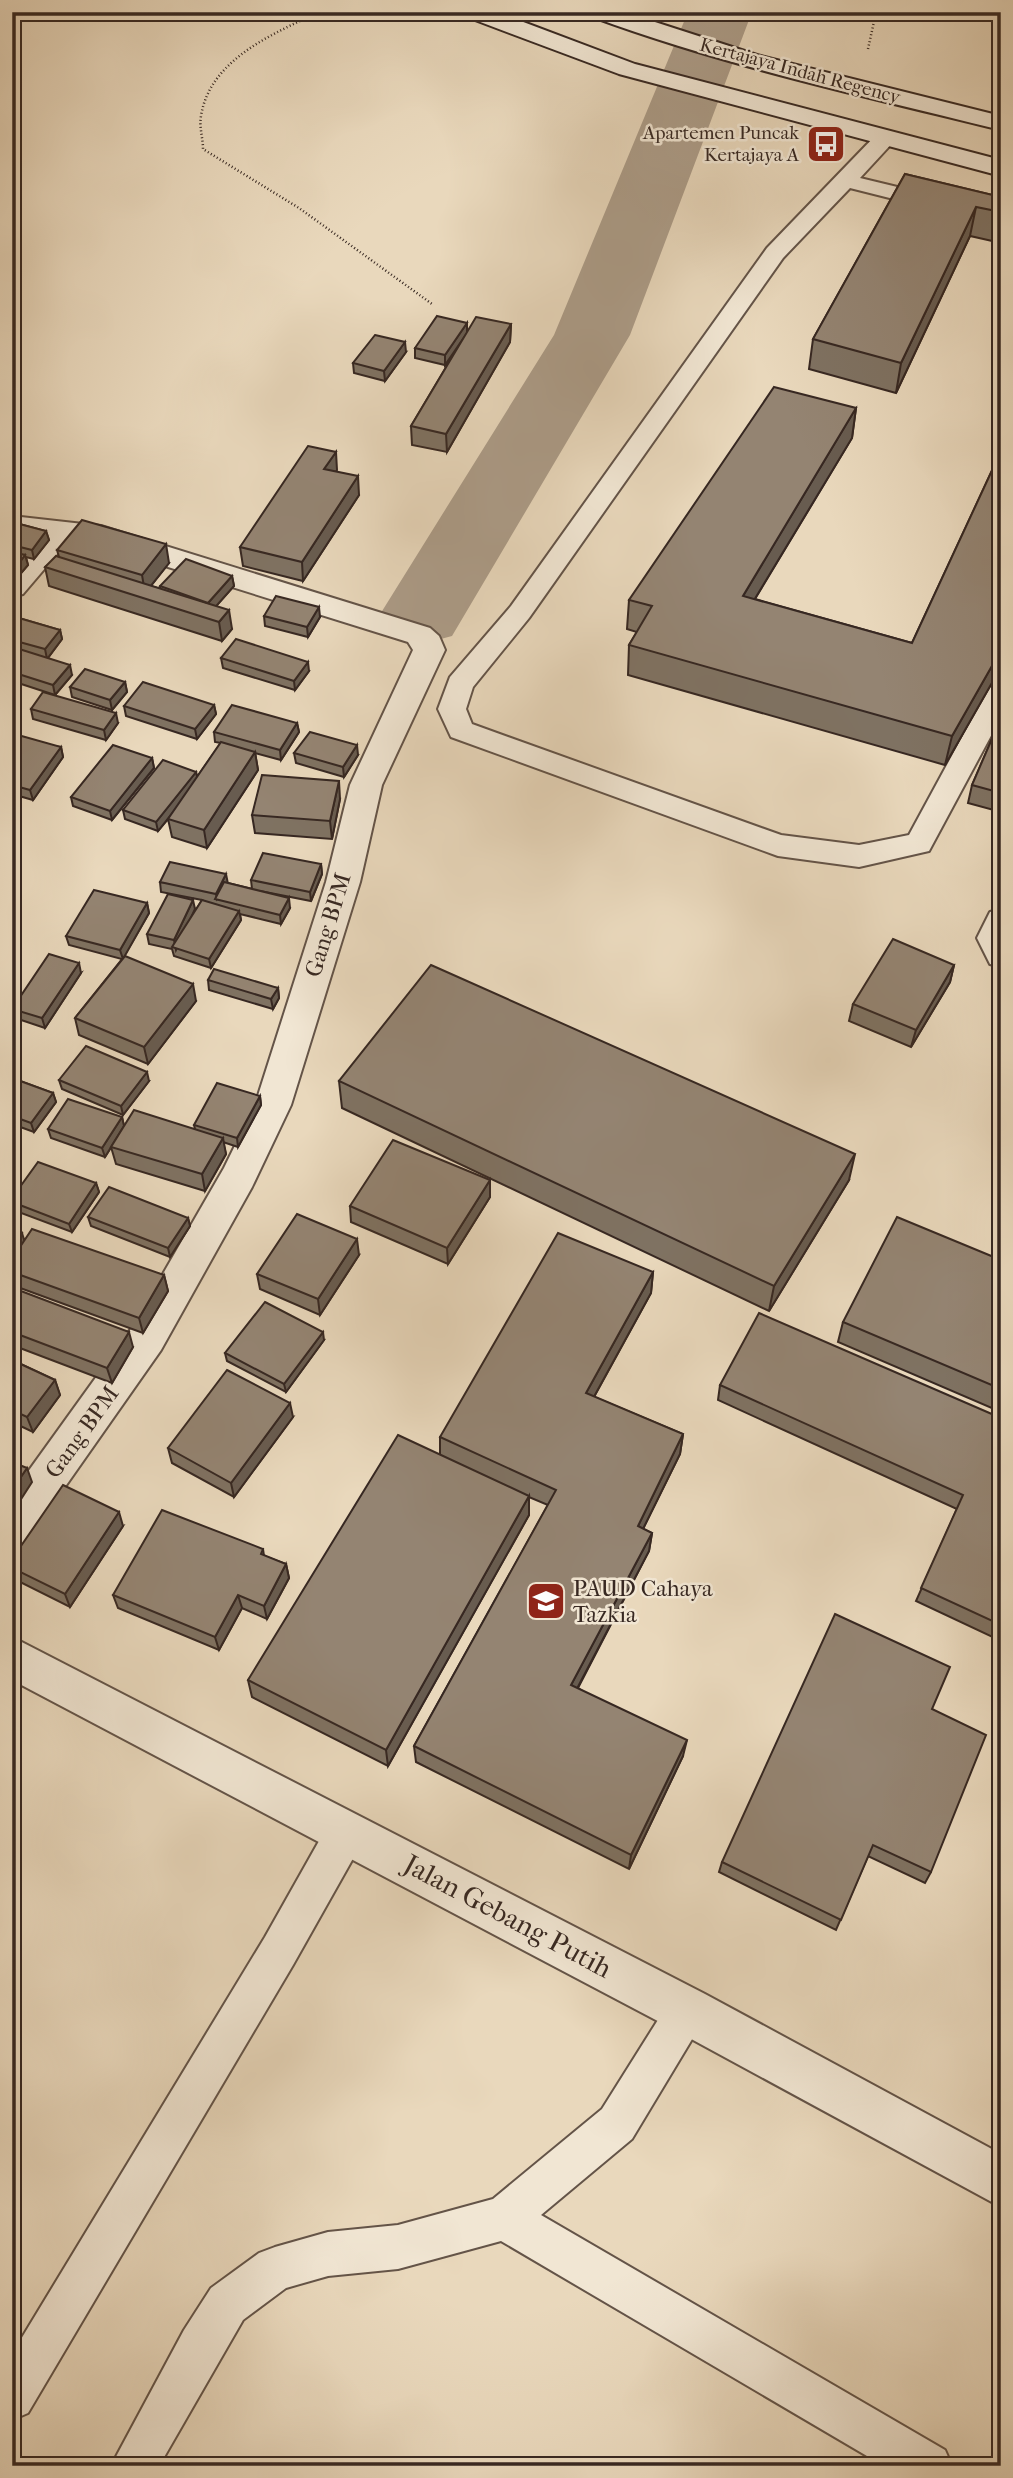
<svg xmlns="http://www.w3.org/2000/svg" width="1013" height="2478" font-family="'IM FELL French Canon',serif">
<rect width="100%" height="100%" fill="#e9d8bc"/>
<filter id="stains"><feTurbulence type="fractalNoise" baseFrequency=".00286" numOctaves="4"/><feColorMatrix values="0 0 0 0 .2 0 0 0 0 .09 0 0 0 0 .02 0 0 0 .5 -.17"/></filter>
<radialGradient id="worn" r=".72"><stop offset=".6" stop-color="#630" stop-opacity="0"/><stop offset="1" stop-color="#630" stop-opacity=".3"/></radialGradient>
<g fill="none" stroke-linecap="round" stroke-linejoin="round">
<polygon fill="#ac9c88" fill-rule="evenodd" points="688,12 752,12 630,335 452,636 422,644 392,636 379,616 554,335"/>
<g stroke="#645448" stroke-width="4">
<g id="lane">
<polygon points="885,133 896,139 860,178 1001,212 1001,226 850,188 783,258 529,618 473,687 466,709 472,724 781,835 859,845 909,835 987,691 991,684 1001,682 1001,717 929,851 859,867 778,856 451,737 438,709 450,677 511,606 767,248 877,134"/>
<polygon points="1001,909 1001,967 990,964 977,938 990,912"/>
<polygon points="346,1812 360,1818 366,1832 360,1846 293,1965 28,2413 12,2420 12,2354 265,1937 332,1818"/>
<polygon points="688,1990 703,1996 709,2011 632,2139 541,2215 945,2450 952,2466 884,2466 501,2241 398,2269 328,2276 286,2288 243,2320 159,2466 111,2466 184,2330 211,2288 259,2253 275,2247 328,2232 398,2225 493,2199 602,2109 673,1996"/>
</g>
</g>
<g stroke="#645448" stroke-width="4">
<g id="street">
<polygon points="12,516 101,526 430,628 439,636 445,650 382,785 360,882 291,1105 252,1187 161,1350 27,1541 12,1547 12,1494 133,1326 224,1168 255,1105 326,882 350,785 413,650 408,642 88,542 69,540 23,594 12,597 12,567 39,537 12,534"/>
<polygon points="12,1637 705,1994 1001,2154 1001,2207 671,2028 12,1680"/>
</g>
</g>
<g stroke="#372822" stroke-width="4">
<g id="secondary">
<polygon points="464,12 497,12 635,64 1001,160 1001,176 619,74 467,17"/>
<path d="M590 12H624L757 55 1001 116V130C863 96 726 66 593 17Z"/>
</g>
</g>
<g stroke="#372822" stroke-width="2.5" stroke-dasharray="1 2.5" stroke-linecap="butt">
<path d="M319 12C273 34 210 59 201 116 199 127 203 138 203 149L299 208 432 304"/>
<polyline points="868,49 875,17 880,12"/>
</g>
<use href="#lane" fill="#f1e6d3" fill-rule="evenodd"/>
<use href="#street" fill="#f1e6d3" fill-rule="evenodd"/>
<use href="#secondary" fill="#f1e6d3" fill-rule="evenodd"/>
</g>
<g fill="#7f7262" stroke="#372822" stroke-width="2">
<polygon points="905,174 1001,197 1001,243 970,236 896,393 809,369 813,339"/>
<polygon points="511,324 510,342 447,452 412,445 411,426 464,337 445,365 415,358 415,348 467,332"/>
<polygon points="406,352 385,381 354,373 353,363"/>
<polygon points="856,408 852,438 755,599 912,643 1001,451 1001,667 945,765 628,675 629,645 637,632 627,629 629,600"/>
<polygon points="336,452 336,471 359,495 303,581 243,566 240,547"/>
<polygon points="12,522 46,531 49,540 34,559 26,557 28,565 16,579 12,579"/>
<polygon points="57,550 169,563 151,586 160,589 160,586 232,576 234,586 216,606 232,629 222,641 49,586 45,567 59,557"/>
<polygon points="12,616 60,630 62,639 48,658 72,675 55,695 12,681 12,651 14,649 12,649"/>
<polygon points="264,616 320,617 308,637 265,626"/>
<polygon points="221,658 309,671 295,690 223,668"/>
<polygon points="125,682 127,692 112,710 72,697 70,687"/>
<polygon points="214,705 216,714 197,739 126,716 124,706"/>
<polygon points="31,709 118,723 106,740 33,719"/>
<polygon points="1001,718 1001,812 968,803 972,785"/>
<polygon points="297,723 299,732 281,760 255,753 258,770 207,848 172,837 168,819 173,813 158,831 125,819 123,810 196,772 197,777 221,743 215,742 214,732"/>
<polygon points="12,742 61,747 63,757 33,800 12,794"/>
<polygon points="294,753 358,755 344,777 296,763"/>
<polygon points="152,758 154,768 112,820 73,806 71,797"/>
<polygon points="340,799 332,839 255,833 252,815"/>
<polygon points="321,864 322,874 311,901 260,891 290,908 281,924 240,914 241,920 211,968 174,956 172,949 149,944 147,934 195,909 191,918 202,900 161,892 160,882 228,883 252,889 251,880"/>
<polygon points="147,903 149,913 123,958 196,1001 148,1064 79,1035 75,1018 122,959 69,945 66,936"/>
<polygon points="954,965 950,982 911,1047 849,1021 853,1004"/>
<polygon points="81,973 45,1028 15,1018 12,1009"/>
<polygon points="208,980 278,988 279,998 273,1009 209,990"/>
<polygon points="12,1078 53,1093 56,1102 34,1132 12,1124"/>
<polygon points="59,1080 149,1081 123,1115 62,1089"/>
<polygon points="339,1081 849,1180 769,1311 342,1108"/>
<polygon points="260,1096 261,1105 238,1147 223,1142 226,1154 205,1191 116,1164 111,1147 124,1127 105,1157 51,1138 48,1129 122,1117 124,1126 195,1129 194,1125"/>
<polygon points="490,1180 490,1197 448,1264 351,1222 350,1206"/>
<polygon points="96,1183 99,1192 72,1232 13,1210 12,1209 12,1198"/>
<polygon points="88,1217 188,1218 190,1226 170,1257 91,1226"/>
<polygon points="12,1228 25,1240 164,1275 168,1291 143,1333 12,1285"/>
<polygon points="359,1255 320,1315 260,1289 257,1274"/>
<polygon points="1001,1260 1001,1412 838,1342 843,1322"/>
<polygon points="653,1272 651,1293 594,1397 683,1434 680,1454 643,1529 652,1533 649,1551 578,1688 683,1756 629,1869 416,1762 414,1746 548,1505 529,1497 529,1515 388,1766 252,1697 248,1680 440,1455 440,1437"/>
<polygon points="13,1288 133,1347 112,1383 12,1345"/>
<polygon points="324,1340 286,1392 227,1361 225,1353"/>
<polygon points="12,1360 55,1380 60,1395 33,1432 12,1422"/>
<polygon points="720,1385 1001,1418 1001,1641 916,1601 957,1509 718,1400"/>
<polygon points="293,1417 234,1497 172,1463 168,1448"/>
<polygon points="123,1526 70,1607 14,1579 12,1576 12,1568"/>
<polygon points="263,1549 264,1556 286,1564 289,1578 267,1619 242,1608 219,1650 118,1608 113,1595"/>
<polygon points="932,1709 931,1872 925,1883 868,1856 836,1930 719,1872 722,1862"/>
</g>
<g fill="#685c50" stroke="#372822" stroke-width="2">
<polygon points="976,207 970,236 896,393 901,363"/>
<polygon points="467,323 467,333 445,365 445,355"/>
<polygon points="511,324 510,342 447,452 446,434"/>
<polygon points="405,342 406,352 385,381 384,371"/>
<polygon points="856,408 852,438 739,625 743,596"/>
<polygon points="336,452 337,470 326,487 324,469"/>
<polygon points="358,476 359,495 303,581 302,562"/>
<polygon points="46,531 49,540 34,559 32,550"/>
<polygon points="166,544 169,563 145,593 142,575"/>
<polygon points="25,555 28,565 16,579 14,570"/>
<polygon points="232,576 234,586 210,613 208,603"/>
<polygon points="319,607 320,617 308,637 307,627"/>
<polygon points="229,610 232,629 222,641 219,622"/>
<polygon points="60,630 62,639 47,659 45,649"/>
<polygon points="1001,650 1001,667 945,765 952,736"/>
<polygon points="308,662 309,671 295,690 294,681"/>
<polygon points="70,665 72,675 55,695 53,685"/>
<polygon points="125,682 127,692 112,710 110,700"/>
<polygon points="214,705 216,714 197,739 195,729"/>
<polygon points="116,713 118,723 106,740 104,730"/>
<polygon points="297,723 299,732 281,760 280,750"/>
<polygon points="357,745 358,755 344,777 343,767"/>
<polygon points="61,747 63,757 33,800 30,790"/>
<polygon points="255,752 258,770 207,848 204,830"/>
<polygon points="152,758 154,768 112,820 110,811"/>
<polygon points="196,772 198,781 158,831 156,822"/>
<polygon points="339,781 340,799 332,839 330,821"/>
<polygon points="321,864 322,874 311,901 310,892"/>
<polygon points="226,874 228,884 217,899 216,894"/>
<polygon points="289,898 290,908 281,924 280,915"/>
<polygon points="193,900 195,909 176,950 174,940"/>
<polygon points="147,903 149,913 123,959 120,950"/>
<polygon points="239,911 241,920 211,968 209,959"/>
<polygon points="79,963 81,973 45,1028 42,1018"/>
<polygon points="954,965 950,982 911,1047 916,1030"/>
<polygon points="193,984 196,1001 148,1064 144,1047"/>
<polygon points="278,988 279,998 273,1009 271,999"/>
<polygon points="147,1072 149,1081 123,1115 121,1106"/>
<polygon points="53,1093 56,1102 34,1132 31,1123"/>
<polygon points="260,1096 261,1105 238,1147 237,1138"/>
<polygon points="122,1117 124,1126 105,1157 102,1148"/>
<polygon points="223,1138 226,1154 205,1191 202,1174"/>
<polygon points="855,1154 849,1180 769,1311 774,1286"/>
<polygon points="490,1180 490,1197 448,1264 447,1248"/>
<polygon points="96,1183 99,1192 72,1232 69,1224"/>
<polygon points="188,1218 190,1226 170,1257 168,1248"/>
<polygon points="22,1233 27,1249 12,1269 12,1245"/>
<polygon points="357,1239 359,1255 320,1315 318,1299"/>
<polygon points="653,1272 651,1293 585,1413 586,1393"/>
<polygon points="164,1275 168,1291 143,1333 139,1318"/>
<polygon points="129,1332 133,1347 112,1383 107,1368"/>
<polygon points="323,1332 324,1340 286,1392 284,1384"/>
<polygon points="55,1380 60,1395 33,1432 27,1417"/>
<polygon points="290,1403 293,1417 234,1497 231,1483"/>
<polygon points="683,1434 680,1454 635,1545 638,1526"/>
<polygon points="27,1468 32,1482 12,1513 12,1490"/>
<polygon points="529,1496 529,1515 388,1766 386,1750"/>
<polygon points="119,1512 123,1526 70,1607 65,1594"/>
<polygon points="652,1533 649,1551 570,1702 571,1685"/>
<polygon points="286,1564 289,1578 267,1619 264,1606"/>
<polygon points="238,1595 242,1608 219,1650 215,1637"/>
<polygon points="687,1740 683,1756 629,1869 631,1855"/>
</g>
<g fill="#948472" stroke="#372822" stroke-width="2">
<polygon points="905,174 1001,197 1001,212 976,207 901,363 813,339"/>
<polygon points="437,316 467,323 445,355 415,348"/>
<polygon points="476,317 511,324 446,434 411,426"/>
<polygon points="375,335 405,342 384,371 353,363"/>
<polygon points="774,387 856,408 743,596 912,643 1001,451 1001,650 952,736 629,645 652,606 629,600"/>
<polygon points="308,446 336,452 324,469 358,476 302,562 240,547"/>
<polygon points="82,520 166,544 142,575 57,550"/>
<polygon points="12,522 46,531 32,550 12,545"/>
<polygon points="12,552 25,555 14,570 12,569"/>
<polygon points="56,556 229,610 219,622 45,567"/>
<polygon points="186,559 232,576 208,603 160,586"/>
<polygon points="276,596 319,607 307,627 264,616"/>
<polygon points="12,616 60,630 45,649 12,640"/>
<polygon points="236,639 308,662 294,681 221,658"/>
<polygon points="16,648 70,665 53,685 12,672 12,651"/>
<polygon points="85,669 125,682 110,700 70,687"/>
<polygon points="143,682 214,705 195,729 124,706"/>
<polygon points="43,692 116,713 104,730 31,709"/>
<polygon points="232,705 297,723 280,750 214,732"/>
<polygon points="1001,718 1001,793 972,785"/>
<polygon points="310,732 357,745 343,767 294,753"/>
<polygon points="18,735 61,747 30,790 12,785 12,742"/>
<polygon points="221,742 255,752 204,830 168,819"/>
<polygon points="113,745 152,758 110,811 71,797"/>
<polygon points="163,760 196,772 156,822 123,810"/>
<polygon points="262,775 339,781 330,821 252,815"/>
<polygon points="263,853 321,864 310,892 251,880"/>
<polygon points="170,862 226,874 216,894 160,882"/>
<polygon points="224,882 289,898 280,915 215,899"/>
<polygon points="94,890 147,903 120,950 66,936"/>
<polygon points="168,894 193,900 174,940 147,934"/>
<polygon points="202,900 239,911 209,959 172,947"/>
<polygon points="893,939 954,965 916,1030 853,1004"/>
<polygon points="49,954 79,963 42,1018 12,1009"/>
<polygon points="125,956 193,984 144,1047 75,1018"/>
<polygon points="431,965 855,1154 774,1286 339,1081"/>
<polygon points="214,969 278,988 271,999 208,980"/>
<polygon points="86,1046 147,1072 121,1106 59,1080"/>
<polygon points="12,1078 53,1093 31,1123 12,1116"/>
<polygon points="217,1083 260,1096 237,1138 194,1125"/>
<polygon points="68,1099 122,1117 102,1148 48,1129"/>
<polygon points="134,1110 223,1138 202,1174 111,1147"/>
<polygon points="393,1140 490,1180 447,1248 350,1206"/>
<polygon points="38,1162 96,1183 69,1224 12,1202 12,1198"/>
<polygon points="109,1187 188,1218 168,1248 88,1217"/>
<polygon points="297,1214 357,1239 318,1299 257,1274"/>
<polygon points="897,1217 1001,1260 1001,1389 843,1322"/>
<polygon points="12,1228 22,1233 12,1245"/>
<polygon points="32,1229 164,1275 139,1318 12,1272 12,1259"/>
<polygon points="558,1233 653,1272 586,1393 683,1434 638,1526 652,1533 571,1685 687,1740 631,1855 414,1746 556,1490 440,1437"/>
<polygon points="13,1288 129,1332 107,1368 12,1332"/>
<polygon points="265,1302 323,1332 284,1384 225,1353"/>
<polygon points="759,1313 1001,1418 1001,1625 921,1588 963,1495 720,1385"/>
<polygon points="12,1360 55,1380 27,1417 12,1410"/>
<polygon points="227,1370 290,1403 231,1483 168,1448"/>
<polygon points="398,1435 529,1496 386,1750 248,1680"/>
<polygon points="12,1462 27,1468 12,1490"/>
<polygon points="63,1485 119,1512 65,1594 12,1568 12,1559"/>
<polygon points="162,1510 263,1549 261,1554 286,1564 264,1606 238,1595 215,1637 113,1595"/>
<polygon points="835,1614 950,1667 932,1709 986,1735 931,1872 873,1845 841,1920 722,1862"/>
</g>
<defs>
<g id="bus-square" transform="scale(2.0125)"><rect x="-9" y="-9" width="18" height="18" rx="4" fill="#8f2418" stroke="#f1e6d3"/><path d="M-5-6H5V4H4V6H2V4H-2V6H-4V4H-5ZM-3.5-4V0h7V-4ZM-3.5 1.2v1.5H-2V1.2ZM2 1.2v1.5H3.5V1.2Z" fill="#fff"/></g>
<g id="school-square" transform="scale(2.0125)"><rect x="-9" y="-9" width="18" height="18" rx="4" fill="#8f2418" stroke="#f1e6d3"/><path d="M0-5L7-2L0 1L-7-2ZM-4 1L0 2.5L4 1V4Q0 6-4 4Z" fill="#fff"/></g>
</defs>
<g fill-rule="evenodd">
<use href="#bus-square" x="826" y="144"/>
<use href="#school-square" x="546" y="1601"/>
</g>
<g text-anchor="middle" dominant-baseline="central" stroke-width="5" stroke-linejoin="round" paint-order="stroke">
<g font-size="19" fill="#372822" stroke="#f1e6d3">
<text transform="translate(800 71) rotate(15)">Kertajaya Indah Regency</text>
</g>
<g font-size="19" fill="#372822" stroke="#f1e6d3" text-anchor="end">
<text x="799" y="133">Apartemen Puncak<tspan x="799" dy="22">Kertajaya A</tspan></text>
</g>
<g font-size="23" fill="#372822" stroke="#f1e6d3">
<text transform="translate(328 925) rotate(-73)">Gang BPM</text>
<text transform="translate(82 1432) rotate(-54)">Gang BPM</text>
</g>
<g font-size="23" fill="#372822" stroke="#f1e6d3" text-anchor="start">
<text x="573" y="1588">PAUD Cahaya<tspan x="573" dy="26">Tazkia</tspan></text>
</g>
<g font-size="28" fill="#372822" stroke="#f1e6d3">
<text transform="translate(508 1916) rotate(28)">Jalan Gebang Putih</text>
</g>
</g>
<rect width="1013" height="2478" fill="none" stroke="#e9d8bc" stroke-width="42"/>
<rect x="14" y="14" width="985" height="2450" fill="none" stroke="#372822" stroke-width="3.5"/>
<rect x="21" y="21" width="971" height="2436" fill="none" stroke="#372822" stroke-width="2"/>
<rect width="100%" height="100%" filter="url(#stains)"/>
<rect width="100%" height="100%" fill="url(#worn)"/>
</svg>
